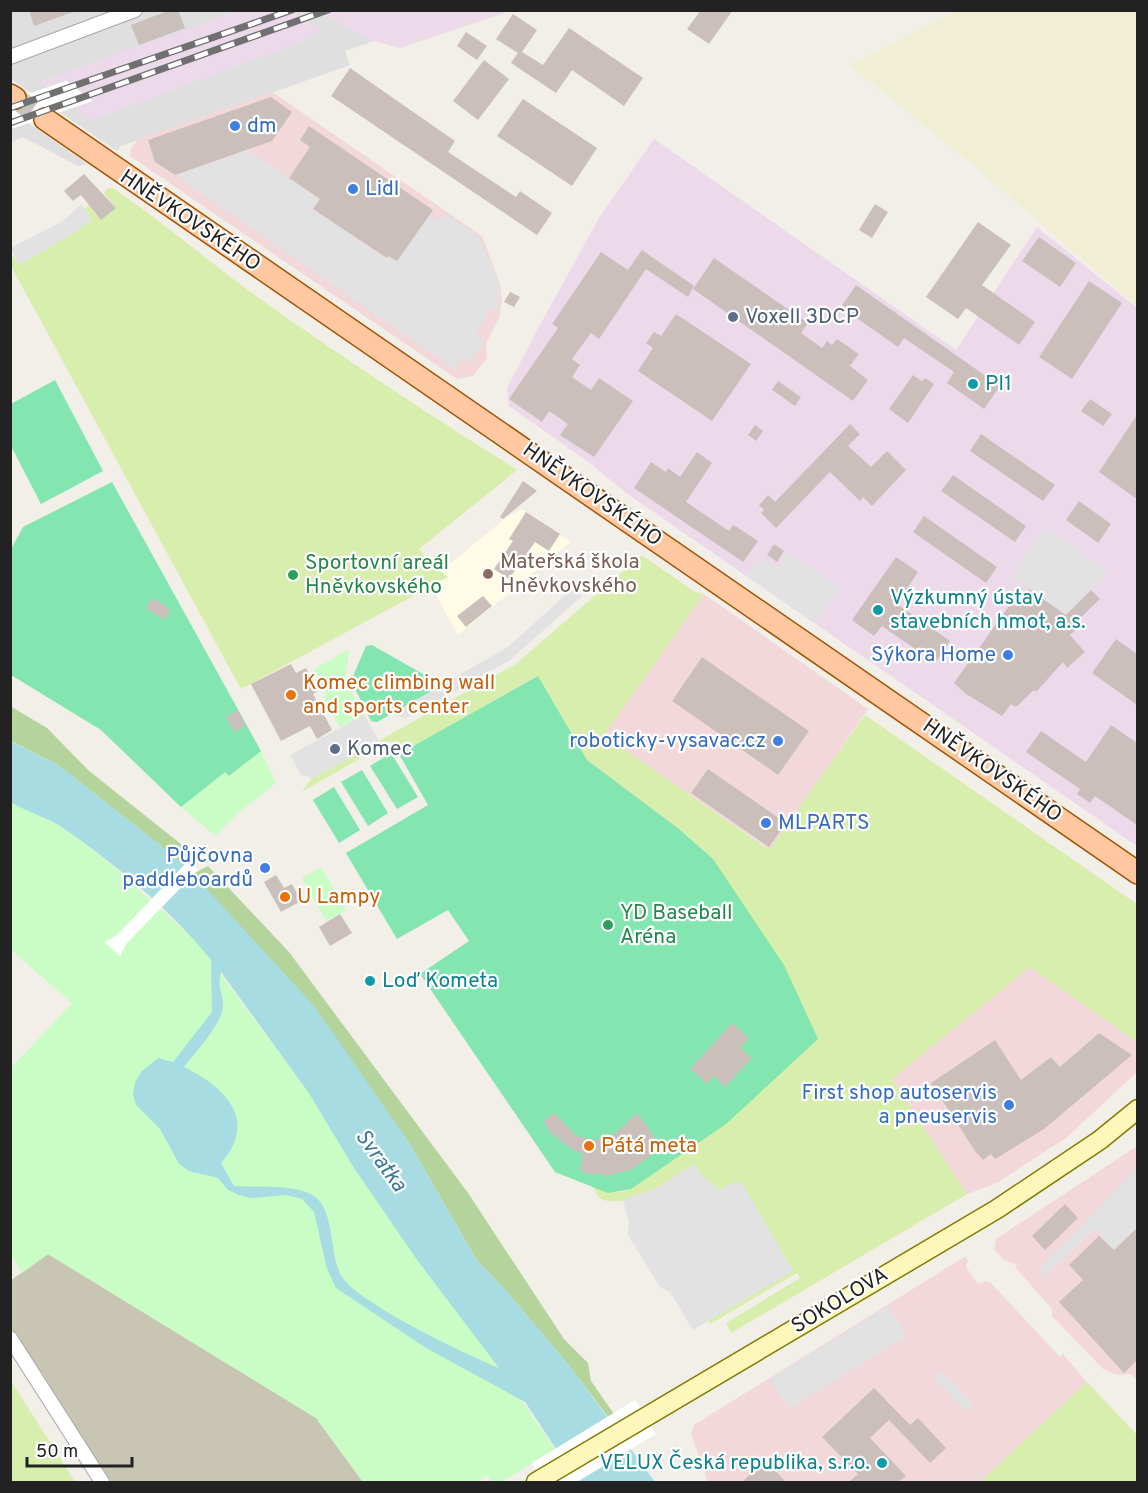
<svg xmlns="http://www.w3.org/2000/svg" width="1148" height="1493" font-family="Overpass,sans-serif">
<rect width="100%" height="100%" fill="#f2eee8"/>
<g fill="#e0dfdf">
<polygon points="11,11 318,11 374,41 345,51 350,65 121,146 117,151 11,79"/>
<polygon points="11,111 87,164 78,166 23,137 11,142"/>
</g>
<g fill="#f3d8db">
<polygon points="272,92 482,236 500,284 502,301 499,318 486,343 487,358 473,376 457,379 130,156 131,148 139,139"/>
<polygon points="704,594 868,709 770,850 603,735"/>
<polygon points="1030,967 1137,1042 1137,1072 1066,1138 997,1183 967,1194 892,1079"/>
<polygon points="1137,1146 1137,1380 1131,1374 1116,1375 1103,1369 1052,1316 1052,1309 1015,1267 1017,1265 1004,1260 994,1250 996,1239"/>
<polygon points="966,1256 968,1261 966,1267 978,1284 986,1281 991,1283 1060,1357 1063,1354 1087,1382 980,1482 708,1482 691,1434 694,1425"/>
</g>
<g fill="#ecdaeb">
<polygon points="238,11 289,11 322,30 302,42 90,121 77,108 39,82"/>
<polygon points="318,11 510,11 400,48 374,41"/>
<polygon points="654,139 956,350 1037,227 1137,308 1137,846 629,495 587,461 509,406 507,388 540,325 599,218"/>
</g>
<polygon fill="#fffbe5" points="522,509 571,542 458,635 431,586 447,577 441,571 507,517"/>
<polygon fill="#c8c5b3" points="48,1254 316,1418 363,1482 111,1482 11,1328 10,1281"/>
<polygon fill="#f1efd3" points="957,10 1137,11 1137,306 971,163 850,65"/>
<g fill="#d7eead">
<path d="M108 188H113C167 225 216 268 270 306 351 363 433 417 517 470L419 549 430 563 448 577 241 689 11 266 13 255 19 265 77 231 92 219 85 209 89 205 101 220 116 208 104 193Z"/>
<path d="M642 555 695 592 704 594 604 735 769 850 865 715 1137 904V1042L1030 967 892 1079 967 1194 731 1333 726 1323 800 1278 797 1273 710 1324 708 1321 793 1270 735 1182 720 1190 700 1175 694 1164C669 1182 632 1209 600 1199L592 1186C606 1192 623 1197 636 1184L713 859 679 829 587 760 538 676 399 754 390 741 302 792 311 779 516 664Z"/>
<polygon points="10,1381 11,1381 75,1482 11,1482"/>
<polygon points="1087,1382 1137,1435 1137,1482 980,1482"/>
</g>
<g fill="#b4d49b">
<polygon points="10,706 47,728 88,770 192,853 184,864 58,765 11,741"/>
<polygon points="208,866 289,952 468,1193 564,1339 588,1363 591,1381 614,1414 608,1417 571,1368 507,1292 476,1259 408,1141 193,874"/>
</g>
<g fill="#c9fdc5">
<polygon points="349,649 345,680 364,715 340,727 324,697 326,693 313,670"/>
<polygon points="261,751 276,783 239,812 215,836 181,807 225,771 230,776"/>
<polygon points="10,802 58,825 100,855 197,942 308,1092 354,1168 417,1260 500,1369 555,1449 501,1482 492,1482 487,1475 476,1482 363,1482 316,1418 48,1254 22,1273 11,1255 11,1068 72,1003 11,950"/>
<polygon points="321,867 346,910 326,921 302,878"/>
</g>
<g fill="#83e5b0">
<polygon points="55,380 103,471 41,504 11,446 11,404"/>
<polygon points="112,482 261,751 229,776 225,772 181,807 101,730 11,675 10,551 23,527"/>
<polygon points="372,645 430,678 432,687 429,693 377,722 371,721 351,681 366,646"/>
<polygon points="538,676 587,760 679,829 713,859 784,965 818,1039 726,1124 631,1189 608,1193 555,1172 420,974 469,941 448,910 397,939 346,853 428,805 399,754"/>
<polygon points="391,753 418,797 397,809 370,766"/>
<polygon points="362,770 388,813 368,826 341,782"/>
<polygon points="334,787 360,830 339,843 313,800"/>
</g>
<g fill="#e2e2e2">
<polygon points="248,150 320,199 313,209 386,258 388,256 397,261 428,216 438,222 445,213 479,236 499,285 498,311 489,310 476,335 485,341 469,363 462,358 454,369 175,175"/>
<polygon points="81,204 92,219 77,231 19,265 11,248 63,221"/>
<polygon points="1045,525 1108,574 1066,615 1011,576"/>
<polygon points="788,552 841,588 815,623 745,575 761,557 777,567"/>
<polygon points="573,588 582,596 510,660 406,718 395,716 393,713 508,647"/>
<polygon points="364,715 380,742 311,779 308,776 301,775 290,755"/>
<polygon points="694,1164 701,1175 720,1190 735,1182 742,1183 793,1271 693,1330 670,1292 660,1287 628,1235 629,1222 623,1200 656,1188"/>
<polygon points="1137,1167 1137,1228 1114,1250 1095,1229 1042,1279 1040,1268"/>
<polygon points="888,1306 907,1336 789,1409 770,1379"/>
<polygon points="941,1371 973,1404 966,1411 934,1378"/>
</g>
<path fill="#a7dde2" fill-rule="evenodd" d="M10 741 58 765 183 863 315 1007 408 1141 476 1259 507 1292 571 1368 655 1482H578L525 1402 426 1348 336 1288 327 1269 314 1212 302 1199 286 1195 250 1198 239 1195 228 1190 218 1178 189 1171 179 1164 160 1129 136 1105 133 1094 135 1082 142 1071 158 1058 173 1062 212 1012 211 960C171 910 113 862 60 826 44 816 26 812 11 802ZM221 972 308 1092 354 1168 417 1260 499 1368C461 1352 375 1311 347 1283 337 1273 335 1260 333 1246 331 1234 329 1217 323 1206 311 1181 258 1188 234 1186L221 1163C259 1120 225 1087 184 1067 195 1053 224 1022 223 1004 222 989 217 989 221 972Z"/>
<g fill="#fff">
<polygon points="66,81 93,101 11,129 10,100"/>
<polygon points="189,860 198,870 127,943 120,956 104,942 116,936"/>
<polygon points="635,1400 656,1434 577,1482 543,1482 532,1463"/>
</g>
<g fill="#cbbfbb">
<polygon points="29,10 72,10 73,12 34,26"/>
<polygon points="170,10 178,10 185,28 139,45 131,25"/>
<polygon points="701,10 733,10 709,44 687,29"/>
<polygon points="513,14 537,30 522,52 543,65 569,28 643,78 624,106 572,70 556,93 511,63 518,53 496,39"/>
<polygon points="466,32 487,46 477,60 457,46"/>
<polygon points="484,60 509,79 478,120 453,101"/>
<polygon points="350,68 455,141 448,152 516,197 520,191 552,213 537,235 331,96"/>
<polygon points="271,97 292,112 272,141 175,175 155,162 148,140"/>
<polygon points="523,99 597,148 572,186 497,136"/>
<polygon points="309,126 433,210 397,261 388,256 387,258 313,209 320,199 289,178 310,147 300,140"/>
<polygon points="84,174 116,208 101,220 81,195 73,201 64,191"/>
<polygon points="875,204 888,212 872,238 859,230"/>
<polygon points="978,222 1011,245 982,285 1035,322 1019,345 966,308 958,319 926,297"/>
<polygon points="1039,237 1076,263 1060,287 1022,261"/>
<polygon points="642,250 694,286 688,297 646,269 599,339 591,333 572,359 580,365 572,377 591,390 599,378 633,401 594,457 560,435 568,424 549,411 542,422 509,399 558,328 552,324 601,252 628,270"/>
<polygon points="714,258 808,323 801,333 822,348 827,341 832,345 837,339 859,354 850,366 868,380 853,401 693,289"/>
<polygon points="1089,281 1122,303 1072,379 1039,357"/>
<polygon points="856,285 1000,386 984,409 947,383 954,372 904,338 898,347 841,307"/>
<polygon points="510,292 520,297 514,307 504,302"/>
<polygon points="676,314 751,364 712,421 638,371 653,348 646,343 654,332 661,336"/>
<polygon points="913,375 922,381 925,378 934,384 908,423 889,409"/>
<polygon points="778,381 801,397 795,406 772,390"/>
<polygon points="1090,399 1112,414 1103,426 1081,411"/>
<polygon points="1137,415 1137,499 1099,472"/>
<polygon points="850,424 860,434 848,446 871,467 887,451 906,470 872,506 863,497 860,501 830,472 776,528 761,513 764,510 759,505 768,495 775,502"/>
<polygon points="755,425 763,431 756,441 748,435"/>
<polygon points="981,434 1055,485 1043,501 970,451"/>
<polygon points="697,452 712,463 686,502 729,531 733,525 737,527 758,541 743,562 634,488 651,462 666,472 668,468 680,477"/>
<polygon points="953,475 1026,526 1015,542 941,491"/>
<polygon points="523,481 537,491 503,519 500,517"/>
<polygon points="1079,501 1111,524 1098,543 1066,520"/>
<polygon points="526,512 560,534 549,551 535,542 509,579 494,569 513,541 509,539"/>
<polygon points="924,516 997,567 986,583 913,532"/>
<polygon points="774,544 784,551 777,562 767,555"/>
<polygon points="896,557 918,572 897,604 950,641 935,663 882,626 874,636 852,620"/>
<polygon points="1029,589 1066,615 1091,590 1100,599 1076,622 1080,626 1070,635 1085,652 1067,668 1063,662 1036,692 1034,690 1016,707 1011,704 1002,716 966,694 954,683 1011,603 1017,607"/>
<polygon points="483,596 492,606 466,627 457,616"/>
<polygon points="153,598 171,610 164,620 146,608"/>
<polygon points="1116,639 1137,654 1137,705 1092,673"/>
<polygon points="702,657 809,731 778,775 672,701"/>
<polygon points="291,664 296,673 306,668 318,691 313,694 332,730 317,739 310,726 281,741 251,684"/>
<polygon points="238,710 246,726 235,732 226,717"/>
<polygon points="1111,725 1137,743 1137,825 1095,796 1090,803 1077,794 1080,789 1026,752 1041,731 1086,762"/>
<polygon points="708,769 786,823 769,847 691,793"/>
<polygon points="276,875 284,888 292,884 301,901 281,912 264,882"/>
<polygon points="340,914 352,933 330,946 319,927"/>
<polygon points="732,1023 749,1038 740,1048 752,1058 725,1087 714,1076 707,1084 690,1069"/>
<polygon points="1099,1033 1132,1055 1044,1129 995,1159 991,1154 983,1160 975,1151 931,1083 995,1040 1021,1080 1051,1057 1060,1067"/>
<polygon points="554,1113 576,1136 596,1140 616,1133 637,1113 661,1147 633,1169 604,1177 603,1173 591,1175 580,1170 583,1154 570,1148 550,1132 543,1121"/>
<polygon points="1065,1204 1078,1218 1045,1250 1032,1236"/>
<polygon points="1137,1228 1137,1360 1124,1373 1059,1302 1083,1280 1069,1265 1099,1236 1114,1250"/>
<polygon points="874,1388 910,1425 918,1418 946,1448 930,1463 889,1420 870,1438 906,1476 898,1482 849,1482 858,1474 822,1437"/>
<polygon points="765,1460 786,1482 742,1482"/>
</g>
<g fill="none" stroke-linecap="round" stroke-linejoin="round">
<polyline stroke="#c8c5c0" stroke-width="21" stroke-dasharray="21 10" stroke-linecap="butt" points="15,98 45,119"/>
<g stroke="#a6a6a6" stroke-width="16">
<g id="street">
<polyline points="10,57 135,10"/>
<polyline points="10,1338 102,1482"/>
</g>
</g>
<g stroke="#827d00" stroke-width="21">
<polyline id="secondary" points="536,1482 997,1209 1100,1140 1138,1109"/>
</g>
<g stroke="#a05300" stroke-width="24">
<g id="primary">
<polyline points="10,95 15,98"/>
<polyline points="45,119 1138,873"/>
</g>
</g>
<use href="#street" stroke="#fff" stroke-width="14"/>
<use href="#secondary" stroke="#fdf7bc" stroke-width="18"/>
<use href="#primary" stroke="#ffc8a1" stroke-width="21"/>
<g stroke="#707070" stroke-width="7">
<g id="rail">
<polyline points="10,108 292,10"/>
<polyline points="10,123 328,10"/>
</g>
</g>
<use href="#rail" stroke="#fff" stroke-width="4.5" stroke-dasharray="14" stroke-linecap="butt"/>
</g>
<g fill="#3f7fe0" stroke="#fff" stroke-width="2">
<circle cx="235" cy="126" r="6"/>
<circle cx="353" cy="189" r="6"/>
<circle cx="1008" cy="655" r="6"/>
<circle cx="778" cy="741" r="6"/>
<circle cx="766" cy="823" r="6"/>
<circle cx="265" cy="868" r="6"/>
<circle cx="1009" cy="1105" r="6"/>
</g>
<g fill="#5c6f8a" stroke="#fff" stroke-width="2">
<circle cx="733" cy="317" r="6"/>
<circle cx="335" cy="749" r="6"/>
</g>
<g fill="#0f9aa8" stroke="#fff" stroke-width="2">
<circle cx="973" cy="384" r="6"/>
<circle cx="878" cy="610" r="6"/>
<circle cx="370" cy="981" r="6"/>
<circle cx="882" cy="1463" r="6"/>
</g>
<circle fill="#8d6e63" stroke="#fff" stroke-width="2" cx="488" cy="574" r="6"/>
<g fill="#2e9e5b" stroke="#fff" stroke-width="2">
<circle cx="293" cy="575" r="6"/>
<circle cx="608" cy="925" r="6"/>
</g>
<g fill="#e8710a" stroke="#fff" stroke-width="2">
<circle cx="291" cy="695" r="6"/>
<circle cx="285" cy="897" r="6"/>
<circle cx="589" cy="1146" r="6"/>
</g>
<g text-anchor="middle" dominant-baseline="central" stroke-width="4.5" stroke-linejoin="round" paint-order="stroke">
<g font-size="21" fill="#366cbe" stroke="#fff" text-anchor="end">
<text x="247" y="126" text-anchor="start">dm</text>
<text x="365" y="189" text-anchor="start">Lidl</text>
<text x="996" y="655">Sýkora Home</text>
<text x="766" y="741">roboticky-vysavac.cz</text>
<text x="778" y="823" text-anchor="start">MLPARTS</text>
<text x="253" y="856">Půjčovna<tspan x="253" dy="24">paddleboardů</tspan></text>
<text x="997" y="1093">First shop autoservis<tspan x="997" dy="24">a pneuservis</tspan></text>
</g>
<g font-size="21" fill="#222" stroke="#fff">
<text transform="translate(190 221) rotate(34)">HNĚVKOVSKÉHO</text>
<text transform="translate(592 495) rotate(35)">HNĚVKOVSKÉHO</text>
<text transform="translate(992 771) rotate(35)">HNĚVKOVSKÉHO</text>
<text transform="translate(840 1301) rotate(-31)">SOKOLOVA</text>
</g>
<g font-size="21" fill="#4e5e75" stroke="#fff" text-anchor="start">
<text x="745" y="317">Voxell 3DCP</text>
<text x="347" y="749">Komec</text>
</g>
<g font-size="21" fill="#0d838f" stroke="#fff" text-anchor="start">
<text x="985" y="384">PI1</text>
<text x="890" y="598">Výzkumný ústav<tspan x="890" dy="24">stavebních hmot, a.s.</tspan></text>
<text x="382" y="981">Loď Kometa</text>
<text x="870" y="1463" text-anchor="end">VELUX Česká republika, s.r.o.</text>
</g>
<g font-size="21" fill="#785e54" stroke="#fff" text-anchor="start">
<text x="500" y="562">Mateřská škola<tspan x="500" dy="24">Hněvkovského</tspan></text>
</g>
<g font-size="21" fill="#27864d" stroke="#fff" text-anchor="start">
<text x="305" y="563">Sportovní areál<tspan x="305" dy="24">Hněvkovského</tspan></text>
<text x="620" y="913">YD Baseball<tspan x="620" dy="24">Aréna</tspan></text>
</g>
<g font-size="21" fill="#c56008" stroke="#fff" text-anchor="start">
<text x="303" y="683">Komec climbing wall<tspan x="303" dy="24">and sports center</tspan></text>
<text x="297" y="897">U Lampy</text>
<text x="601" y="1146">Pátá meta</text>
</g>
<g font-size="22" font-style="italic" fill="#3c7797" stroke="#fff">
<text transform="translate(380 1161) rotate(54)">Svratka</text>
</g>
</g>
<rect width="1148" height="1493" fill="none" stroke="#222222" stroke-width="24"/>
<path d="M27 1457v9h105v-9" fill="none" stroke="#222222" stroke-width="3"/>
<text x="36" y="1457" font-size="18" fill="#222222" stroke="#ffffff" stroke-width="4.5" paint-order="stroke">50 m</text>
</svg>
